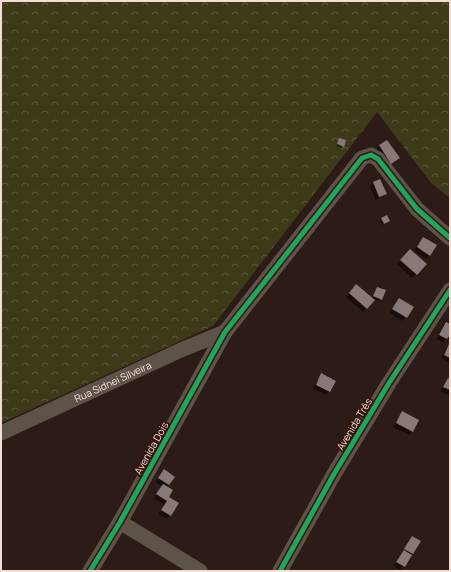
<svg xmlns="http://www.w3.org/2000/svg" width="451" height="572" font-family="Manrope,sans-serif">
<defs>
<pattern id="forest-crowns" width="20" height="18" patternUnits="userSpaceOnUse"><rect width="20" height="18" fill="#3d3a19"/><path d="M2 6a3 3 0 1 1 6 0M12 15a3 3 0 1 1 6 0" fill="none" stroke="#5a563a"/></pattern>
</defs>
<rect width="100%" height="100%" fill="#2c1b16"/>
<polygon fill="url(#forest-crowns)" points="1,1 450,1 450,198 431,183 377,112 213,326 1,423"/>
<g fill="#0007">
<polygon points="340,139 343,146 341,148 336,146"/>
<polygon points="387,141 398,158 387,167 376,149"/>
<polygon points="373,183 385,193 376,200 370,187"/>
<polygon points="387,216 388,222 382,225 380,221"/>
<polygon points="423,238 430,255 426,259 414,251"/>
<polygon points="410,250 426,264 412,278 397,264"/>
<polygon points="353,289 374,301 363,312 346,297"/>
<polygon points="376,289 381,299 379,301 372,298"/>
<polygon points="399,299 406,317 402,321 390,313"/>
<polygon points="447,323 450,325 450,339 447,338 443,342 436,339"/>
<polygon points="450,343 450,363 441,358"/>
<polygon points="322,375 329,391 326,395 313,388"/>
<polygon points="448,379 450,380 450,396 440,391"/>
<polygon points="402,413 412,432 409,435 393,427"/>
<polygon points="164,471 169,484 166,487 170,515 167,519 158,514 164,505 154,498 162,486 155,482"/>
<polygon points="412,537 419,541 400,570 394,566"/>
</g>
<g fill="#887877">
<polygon points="339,138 346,140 344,147 337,144"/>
<polygon points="387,140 400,158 391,164 379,145"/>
<polygon points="380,179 387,194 379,197 373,182"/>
<polygon points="387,215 390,221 384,224 381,218"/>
<polygon points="423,237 437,245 430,256 417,247"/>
<polygon points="410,249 427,264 417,275 400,260"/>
<polygon points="356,284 375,300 367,309 349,293"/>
<polygon points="377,287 386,290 382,300 373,296"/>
<polygon points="399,298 414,307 407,318 392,309"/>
<polygon points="446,322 450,324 450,335 447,339 439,335"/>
<polygon points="450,342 450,358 444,355"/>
<polygon points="321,373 336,381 330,392 316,385"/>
<polygon points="448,378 450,379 450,390 443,387"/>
<polygon points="402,411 419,420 413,432 396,423"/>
<polygon points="164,469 175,477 169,485 158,478"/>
<polygon points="163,484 173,490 169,497 179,503 171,516 161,510 167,501 156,494"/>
<polygon points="412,536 421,541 413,554 404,549"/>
<polygon points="404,550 412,555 405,567 396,562"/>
</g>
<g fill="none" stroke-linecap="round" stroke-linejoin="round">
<g stroke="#5e5349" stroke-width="15">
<path id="s1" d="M1 433 181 350 225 332"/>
<polyline points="120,522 200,571"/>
<polyline points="90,571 120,522 225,332 362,158 371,155 378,159 417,209 450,238"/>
<polyline points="280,571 334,474 389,383 450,290"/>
</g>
<g stroke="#34170e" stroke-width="8">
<g id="cycleway">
<polyline points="90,571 120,522 225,332 362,158 371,155 378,159 417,209 450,238"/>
<polyline points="280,571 334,474 389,383 450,290"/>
</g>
</g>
<use href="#cycleway" stroke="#20a55d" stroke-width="5"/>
</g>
<g text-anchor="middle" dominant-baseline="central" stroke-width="4" stroke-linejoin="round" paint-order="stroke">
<g font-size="10" fill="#f3ded7" stroke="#34170e">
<text stroke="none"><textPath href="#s1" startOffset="123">Rua Sidnei Silveira</textPath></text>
<text transform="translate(354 424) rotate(-59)">Avenida Três</text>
<text transform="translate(151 448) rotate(-61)">Avenida Dois</text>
</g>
</g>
<rect width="451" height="572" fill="none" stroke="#f3ded7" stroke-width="4"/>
</svg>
